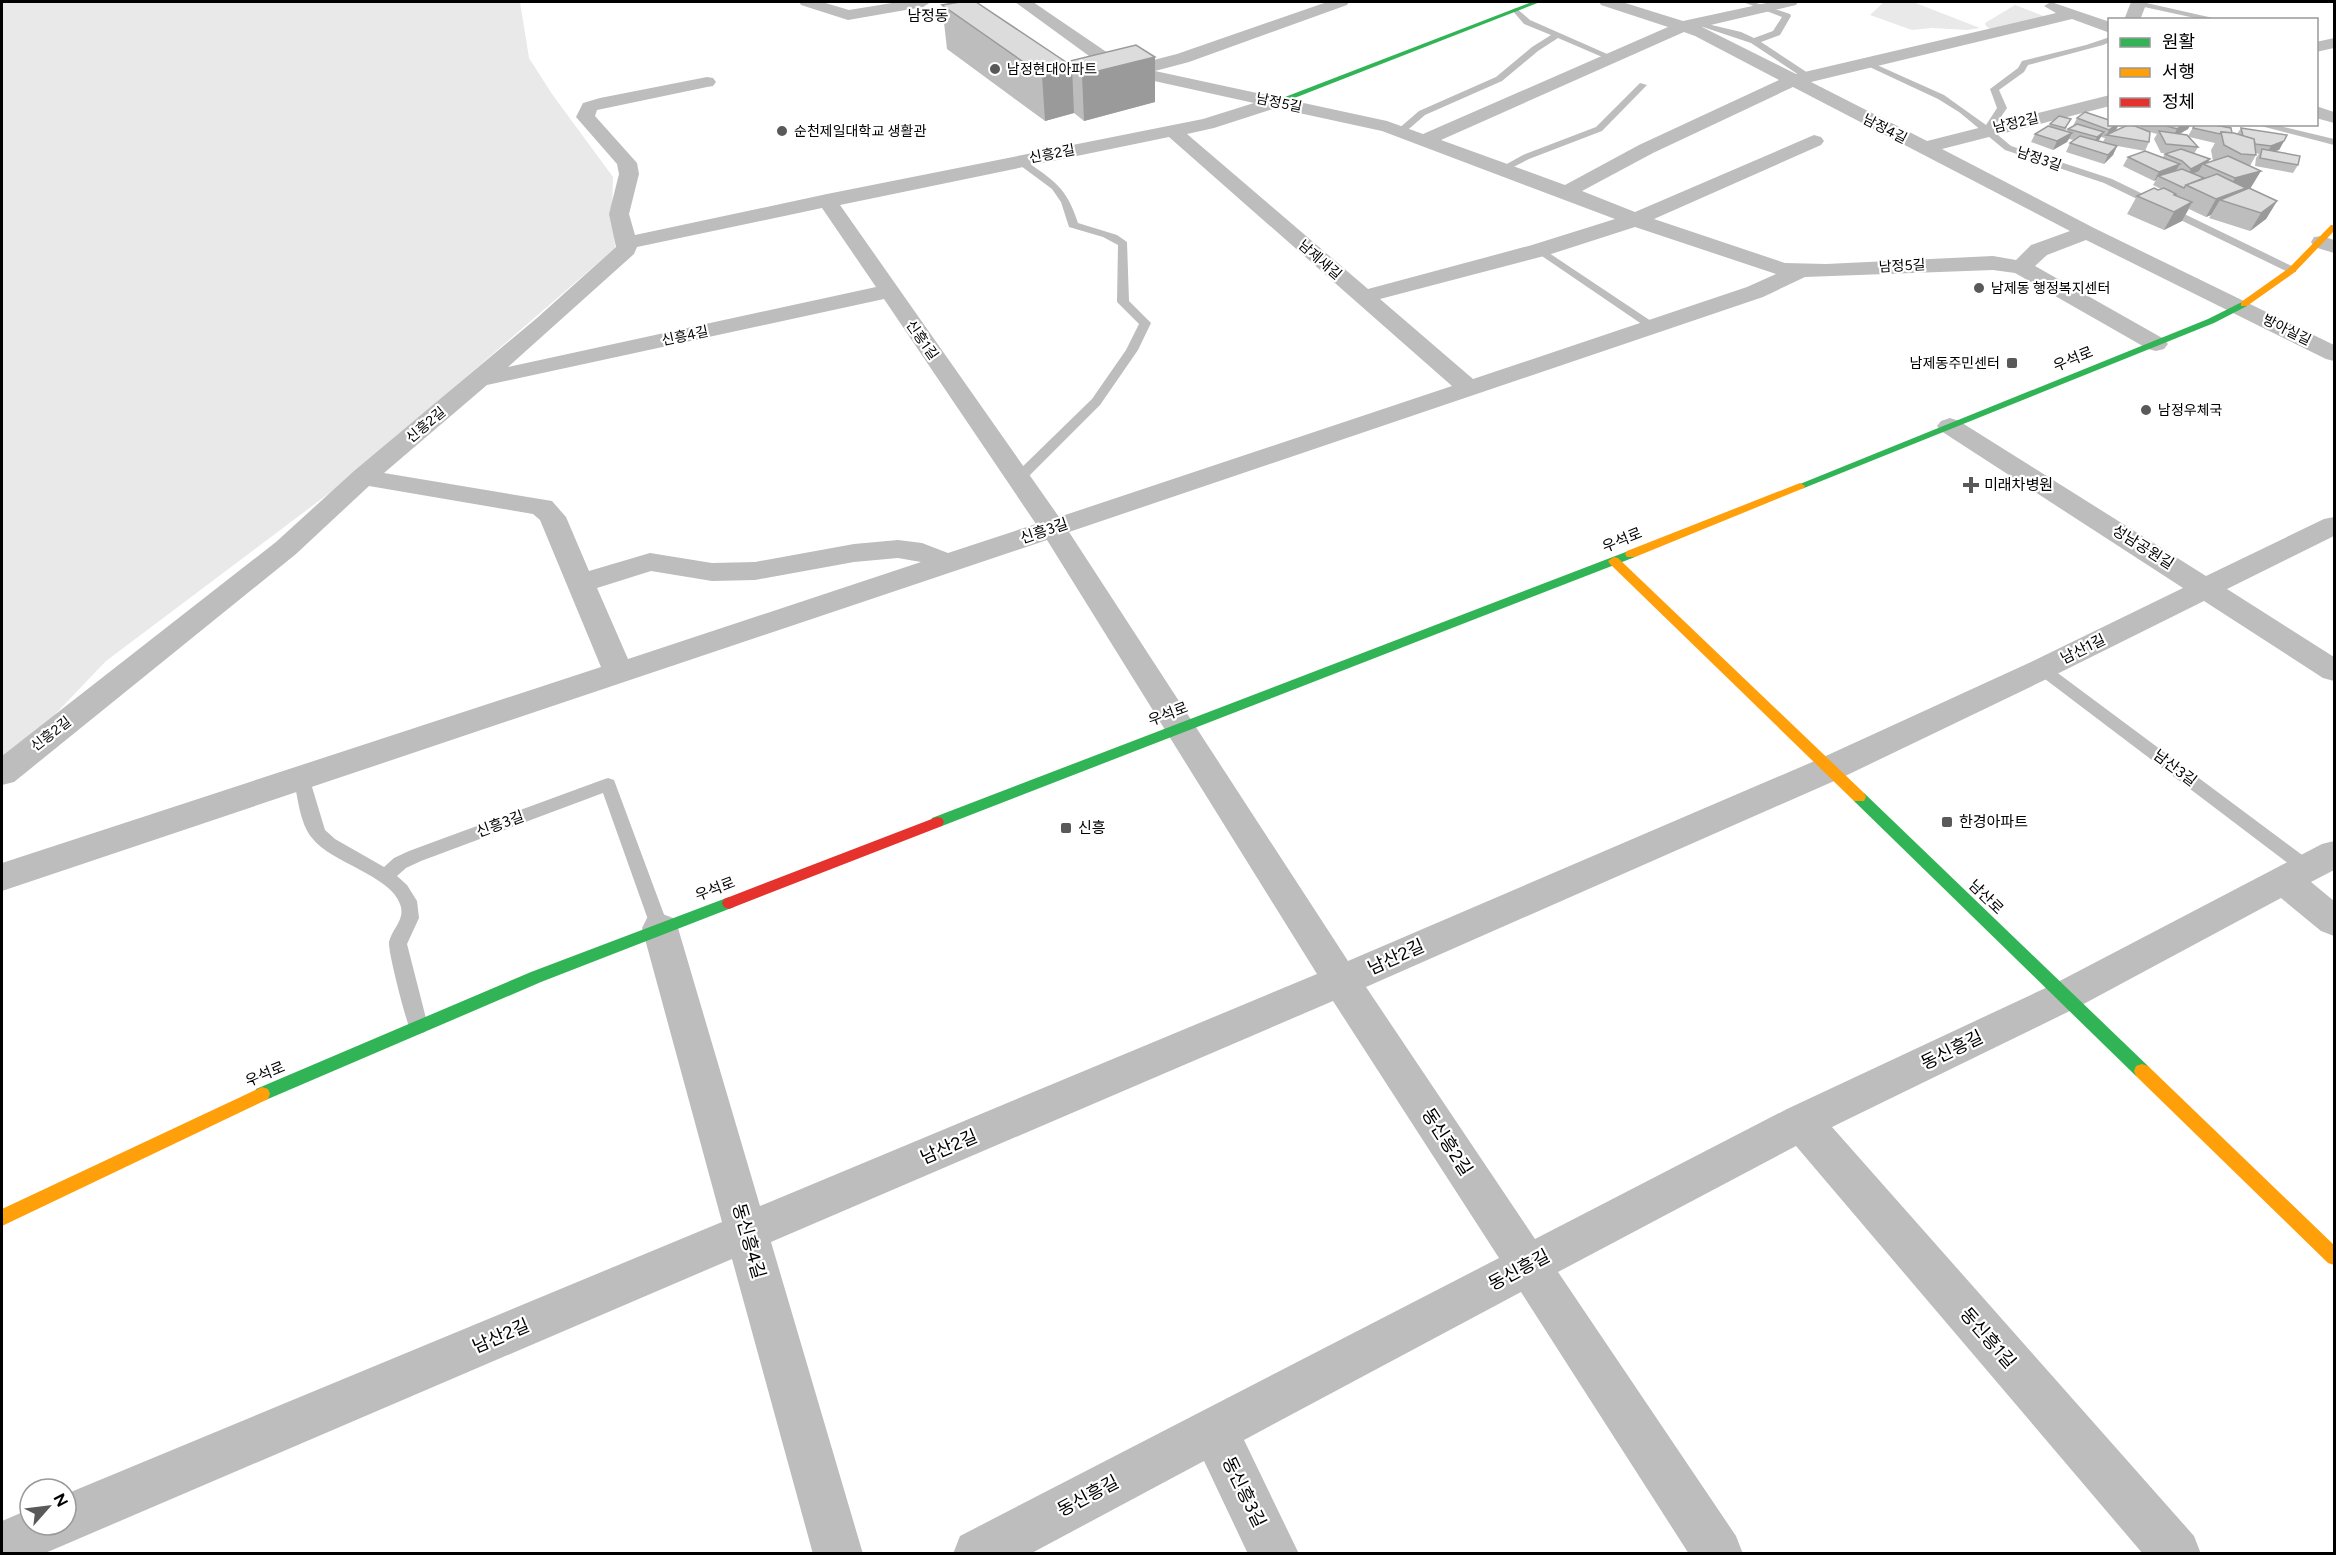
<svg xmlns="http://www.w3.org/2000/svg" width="2336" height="1555" font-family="Figtree,'Noto Sans KR',sans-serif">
<rect width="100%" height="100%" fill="#fff"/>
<g fill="#e9e9e9">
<polygon points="2,2 520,2 529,58 552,94 613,177 612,210 615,248 352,476 106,661 2,770"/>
<polygon points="1884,2 1913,2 1980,28 1967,30 1932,28 1912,30 1870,15"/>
<polygon points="2015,5 2046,17 1990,29 1986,26 1985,23"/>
</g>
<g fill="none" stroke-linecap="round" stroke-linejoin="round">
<g fill="#bdbdbd" fill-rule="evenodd">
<polygon points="1743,2 1753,2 1790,14 1791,16 1780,35 1761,42 1811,75 1811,79 1805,79 1751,43 1691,23 1695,21 1741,32 1754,38 1773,31 1782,17"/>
<polygon points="2135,2 2142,2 2222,20 2204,20 2135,5"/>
<polygon points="1516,8 1530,20 1614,57 1607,59 1558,38 1538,51 1502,81 1425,115 1403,134 1397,134 1397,130 1419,111 1496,77 1532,47 1551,35 1524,24 1512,10"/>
<polygon points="2110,37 2110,42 2103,45 2028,65 2024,72 1999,90 2007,108 1992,130 2011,146 2112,179 2296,268 2296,272 2288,272 2104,183 2005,150 1959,112 1938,99 1861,63 1868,61 1944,95 1986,125 1997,108 1990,89 2018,68 2022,61 2086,45"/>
<polygon points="1640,83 1647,85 1602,131 1529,159 1504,172 1496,170 1523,155 1596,127"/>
<polygon points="2253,124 2271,124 2334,139 2334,145"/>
<path d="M1017 159H1023C1054 181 1066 186 1078 223L1117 235 1127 242 1129 301 1151 323 1138 350 1100 405 1023 482H1013L1011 479 1013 476 1092 399 1126 350 1139 324 1117 302 1118 245 1103 237 1069 227 1061 202 1052 189 1017 163Z"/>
<polygon points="1540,247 1657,325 1657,329 1649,329 1536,252 1535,250"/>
<polygon points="2042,664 2047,665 2313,863 2316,868 2313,873 2307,875 2301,873 2037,673 2034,669 2037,665"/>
<path d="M301 771 307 773 309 777 325 830 335 839 384 867 394 858 409 851 602 780 608 778 614 780 669 928 666 933 660 935 654 933 651 928 603 793 421 861 406 868 397 876 407 885 417 901 419 918 407 944 428 1026 425 1032 418 1034 411 1032C406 1021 388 952 389 942 392 928 406 920 400 904 390 875 331 863 312 838 299 822 298 796 293 777L295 773Z"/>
</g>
<g fill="#bdbdbd" fill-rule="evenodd">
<polygon points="799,2 822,2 849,10 898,2 931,2 923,7 848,20 801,5"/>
<path d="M1015 2H1033L1108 53 1134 65 1177 54 1327 2H1349L1347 5 1189 62 1155 71 1387 121 1423 134 1668 27 1601 5 1599 2H1622L1683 21 1771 2H1798L1796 5 1702 27 1796 74 2056 13 2044 6 2051 2 2110 22V33L2072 19 1811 82 1927 141 2110 95V106L1942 149 2094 228 2334 345V361L2326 359 2086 240 2047 255 2035 266 2164 339 2168 344 2164 349 2156 351 2148 349 2015 273 1993 270 1805 277 1763 297 1069 532 1348 961 1817 760 2031 662 2183 588 1941 431 1937 426 1941 421 1950 418 1959 421 2206 576 2324 519 2334 517V536L2227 589 2334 657V681L2323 678 2204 601 2053 676 1841 778 1366 987 1535 1239 1787 1109 2052 985 2322 844 2334 841V870L2311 882 2334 901V936L2321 931 2281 898 2078 1007 1832 1127 2194 1536 2201 1554H2143L1796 1146 1558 1272 1736 1536 1743 1554H1689L1521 1292 1244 1440 1299 1554H1248L1204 1461 1030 1554H953L960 1536 1499 1258 1333 1001 771 1242 863 1554H813L732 1259 43 1554H2V1521L30 1509V1525H66V1494L722 1222 642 928 647 918 660 913 673 918 678 928 760 1206 1317 974 1047 540 2 891V863L601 667 540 520 533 514 369 486 296 554 14 782 2 785V756L276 542 354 471 537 318 616 247 609 214 619 174 617 164 576 117 583 103 600 98 707 77 713 78 716 82 713 86 707 87 597 110 595 116 637 163 639 174 629 214 635 235 827 194 1203 119 1254 103 1127 75 1096 61ZM1684 32 1695 36 1779 80 1639 145 1565 185 1441 140ZM1793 87 2070 231 2031 245 2016 260 1993 256 1826 264 1785 263 1654 219 1821 145 1824 141 1821 137 1814 135 1635 212 1582 191 1653 153ZM1276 108 1382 131 1615 219 1532 245 1368 289 1187 134 1214 128ZM1169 137 1452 386 1059 517 840 205ZM822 208 876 287 508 367 634 254 637 247ZM1635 227 1776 274 1747 287 1473 379 1380 299 1548 255ZM884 299 1036 524 948 553 922 543 898 540 854 544 755 562 712 563 650 553 589 571 566 517 552 501 384 473 487 385ZM898 558 921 562 628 659 597 588 651 571 712 581 755 580 854 562Z"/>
<polygon points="2131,2 2147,2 2140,20 2124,20"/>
<polygon points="2334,38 2334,48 2316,52 2316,42"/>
<polygon points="2316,106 2334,112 2334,123 2316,118"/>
<polygon points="2322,236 2334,240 2334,253 2314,247 2311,242 2314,237"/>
</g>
<g fill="#30b455" fill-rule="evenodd">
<polygon points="1532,2 1540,2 1279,104 1272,102"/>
<polygon points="2244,301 2247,302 2247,306 2214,323 1804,488 1800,489 1795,486 2208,319"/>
<polygon points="1631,550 1635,551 1635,557 942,826 932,826 930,822 932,818"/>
<polygon points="1859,792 1864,793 2148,1066 2150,1071 2148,1076 2142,1078 2136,1076 1854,801 1852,797 1854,793"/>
<polygon points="729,897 734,899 736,903 734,907 541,982 268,1099 262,1101 256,1099 254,1094 256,1089 531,972"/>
</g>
<g fill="#ff9f0a" fill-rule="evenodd">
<polygon points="2331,225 2334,225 2334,231 2295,272 2247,306 2241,306 2241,302 2289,268"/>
<polygon points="1800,483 1805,486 1804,488 1635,557 1627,557 1625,554 1627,551"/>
<polygon points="1614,557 1618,558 1864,793 1866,797 1864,801 1854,801 1610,564 1608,561"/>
<polygon points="2142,1064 2148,1066 2334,1245 2334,1265 2328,1263 2136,1076 2134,1071 2136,1066"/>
<polygon points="262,1087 268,1089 270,1094 268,1099 2,1226 2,1209"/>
</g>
<polygon fill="#e5322d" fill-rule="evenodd" points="937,817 942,818 944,822 942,826 734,907 729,909 724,907 722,903 724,899"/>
</g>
<g fill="#bdbdbd" fill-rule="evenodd">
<polygon points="942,5 1066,62 1155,57 1155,102 1084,121 1074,113 1045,121 947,49"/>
<path d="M2077 118 2109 124H2119L2116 131 2140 128 2142 124H2191L2188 129 2180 134 2188 136 2195 124H2225L2224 127 2232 133 2237 134 2241 128 2284 141 2279 150 2274 151 2298 165 2293 173 2255 166 2256 158 2259 154 2256 153V155L2250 166V189L2277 201 2266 219 2250 231 2209 218 2211 215 2206 217 2189 209 2182 221 2164 230 2127 214 2137 196 2161 189 2153 185 2156 180 2154 181 2123 166 2128 157H2163L2165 154 2167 153H2161L2154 139 2157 134 2150 132 2149 142 2145 151 2112 145 2117 146 2113 155 2104 164 2066 152 2070 143 2074 140 2069 139 2067 142 2053 150 2031 142 2035 134 2049 126 2050 124 2067 127 2065 131 2066 132 2068 129 2073 126ZM2101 137 2105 138 2103 142 2098 141ZM2189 137 2215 143 2211 150 2213 161 2208 162 2210 159 2194 154 2198 147Z"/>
</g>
<g fill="#9a9a9a">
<polygon points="1155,57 1155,102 1084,121 1082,75"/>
<polygon points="1072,67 1074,113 1045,121 1042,75"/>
<polygon points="2117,124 2119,124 2115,131 2107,135 2109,130"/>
<polygon points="2185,124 2191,124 2188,129 2173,137 2177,129"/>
<polygon points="2104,132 2099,140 2093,146 2097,137"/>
<polygon points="2072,133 2067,142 2053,150 2057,141"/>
<polygon points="2284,141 2279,150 2266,154 2271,146"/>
<polygon points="2117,146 2113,155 2104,164 2108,155"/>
<polygon points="2210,159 2206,165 2203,164 2199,171 2186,177 2191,169"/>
<polygon points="2180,164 2175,172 2158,176 2156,180 2154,181 2159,172"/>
<polygon points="2261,171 2250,189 2220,200 2211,215 2206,217 2216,199 2225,195 2235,178"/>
<polygon points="2277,201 2266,219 2250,231 2261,213"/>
<polygon points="2192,202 2182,221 2164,230 2174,212"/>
</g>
<g fill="#dcdcdc" stroke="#9a9a9a" stroke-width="1.5">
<polygon points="960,2 976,2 1066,62 1136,45 1155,57 1082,75 1072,67 1042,75 942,5"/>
<polygon points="2085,112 2109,120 2109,124 2117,124 2109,130 2077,118"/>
<polygon points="2059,116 2071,119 2065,128 2050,124"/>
<polygon points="2077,124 2104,132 2097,137 2068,129"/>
<polygon points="2130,124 2150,132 2149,142 2106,135"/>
<polygon points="2160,124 2185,124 2177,129"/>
<polygon points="2195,124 2209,124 2231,128 2232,133 2221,132 2220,134 2193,128"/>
<polygon points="2048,126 2072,133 2057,141 2035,134"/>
<polygon points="2241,128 2287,135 2284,141 2271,146 2255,144 2254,139 2243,136"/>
<polygon points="2159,131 2187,135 2198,147 2166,144"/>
<polygon points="2221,132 2234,133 2254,139 2256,155 2241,154 2224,145"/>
<polygon points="2080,136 2117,146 2108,155 2070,143"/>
<polygon points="2181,149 2210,159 2191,169 2182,161 2165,154"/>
<polygon points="2262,149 2300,156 2298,165 2260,158"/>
<polygon points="2145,151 2180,164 2159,172 2128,157"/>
<polygon points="2228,156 2261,171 2235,178 2203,164"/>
<polygon points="2182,169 2204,178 2186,185 2184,188 2158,176"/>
<polygon points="2217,174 2246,188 2216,199 2186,185"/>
<polygon points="2154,188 2158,190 2164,188 2176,194 2174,195 2192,202 2174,212 2137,196"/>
<polygon points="2249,188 2277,201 2261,213 2220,200"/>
</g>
<g fill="#595959" stroke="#fff" stroke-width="2">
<circle cx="995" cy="69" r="6"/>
<circle cx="782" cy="131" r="6"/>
<circle cx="1979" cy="288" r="6"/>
<rect x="2006" y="357" width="12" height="12" rx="3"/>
<circle cx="2146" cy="410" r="6"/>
<path d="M1968 476h6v6h6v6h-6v6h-6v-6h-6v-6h6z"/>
<rect x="1941" y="816" width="12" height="12" rx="3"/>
<rect x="1060" y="822" width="12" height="12" rx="3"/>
</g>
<g text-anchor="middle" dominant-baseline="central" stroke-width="4.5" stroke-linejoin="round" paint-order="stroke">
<g font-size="14" fill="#000" stroke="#fff" text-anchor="start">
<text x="1007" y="69">남정현대아파트</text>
<text x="794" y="131">순천제일대학교 생활관</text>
<text x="1991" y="288">남제동 행정복지센터</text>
<text x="2000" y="363" text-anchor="end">남제동주민센터</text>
<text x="2158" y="410">남정우체국</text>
</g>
<g font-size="14" fill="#000" stroke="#fff">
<text transform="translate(1279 103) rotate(12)">남정5길</text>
<text transform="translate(2016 123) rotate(-13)">남정2길</text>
<text transform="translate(1885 129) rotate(27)">남정4길</text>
<text transform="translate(1052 154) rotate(-11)">신흥2길</text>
<text transform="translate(2039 159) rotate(19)">남정3길</text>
<text transform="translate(1320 260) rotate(41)">남제새길</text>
<text transform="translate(1902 266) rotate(-3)">남정5길</text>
<text transform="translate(2287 330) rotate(26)">방아실길</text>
<text transform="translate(685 336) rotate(-12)">신흥4길</text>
<text transform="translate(922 340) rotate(55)">신흥1길</text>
<text transform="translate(426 425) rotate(-40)">신흥2길</text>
<text transform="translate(51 734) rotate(-38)">신흥2길</text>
</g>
<g font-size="15" fill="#000" stroke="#fff">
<text x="928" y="16">남정동</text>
</g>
<g font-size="15" fill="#000" stroke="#fff">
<text transform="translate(2073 359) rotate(-22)">우석로</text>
<text transform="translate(1044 531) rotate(-19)">신흥3길</text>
<text transform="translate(1622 540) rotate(-22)">우석로</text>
<text transform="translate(2143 547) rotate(32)">성남공원길</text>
<text transform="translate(2083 649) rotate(-26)">남산1길</text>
<text transform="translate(1168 714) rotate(-21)">우석로</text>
<text transform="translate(2175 768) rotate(37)">남산3길</text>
<text transform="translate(500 824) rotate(-20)">신흥3길</text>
<text transform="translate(715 889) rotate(-21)">우석로</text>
<text transform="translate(1986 897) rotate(44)">남산로</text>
<text transform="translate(265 1074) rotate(-23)">우석로</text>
</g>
<g font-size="15" fill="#000" stroke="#fff" text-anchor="start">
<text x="1984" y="485">미래차병원</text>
<text x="1959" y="822">한경아파트</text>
<text x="1078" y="828">신흥</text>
</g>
<g font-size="18" fill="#000" stroke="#fff">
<text transform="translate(1396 957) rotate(-24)">남산2길</text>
<text transform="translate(1952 1050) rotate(-26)">동신흥길</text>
<text transform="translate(1447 1142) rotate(57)">동신흥2길</text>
<text transform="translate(949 1147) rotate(-23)">남산2길</text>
<text transform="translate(749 1241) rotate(74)">동신흥4길</text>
<text transform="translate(1519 1270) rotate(-28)">동신흥길</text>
<text transform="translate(501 1336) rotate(-23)">남산2길</text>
<text transform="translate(1988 1338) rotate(49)">동신흥1길</text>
<text transform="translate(1244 1492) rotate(64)">동신흥3길</text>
<text transform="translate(1088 1496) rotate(-28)">동신흥길</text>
</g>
</g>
<rect width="2336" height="1555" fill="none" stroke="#000000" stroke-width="6"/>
<rect x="2108" y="18" width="210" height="108" fill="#ffffff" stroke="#999999" stroke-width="1.5"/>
<rect x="2120" y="38" width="30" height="9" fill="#30b455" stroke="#999999" stroke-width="1.5"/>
<text x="2162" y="48" font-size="18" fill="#000000">원활</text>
<rect x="2120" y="68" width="30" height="9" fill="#ff9f0a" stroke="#999999" stroke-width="1.5"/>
<text x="2162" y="78" font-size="18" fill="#000000">서행</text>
<rect x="2120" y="98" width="30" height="9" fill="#e5322d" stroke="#999999" stroke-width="1.5"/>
<text x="2162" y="108" font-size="18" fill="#000000">정체</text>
<g transform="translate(48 1507) rotate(62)"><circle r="28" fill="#ffffff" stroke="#999999" stroke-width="1.5"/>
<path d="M0-4.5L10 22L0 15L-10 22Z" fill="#595959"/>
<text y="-9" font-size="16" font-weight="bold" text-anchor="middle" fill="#000000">N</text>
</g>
</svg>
